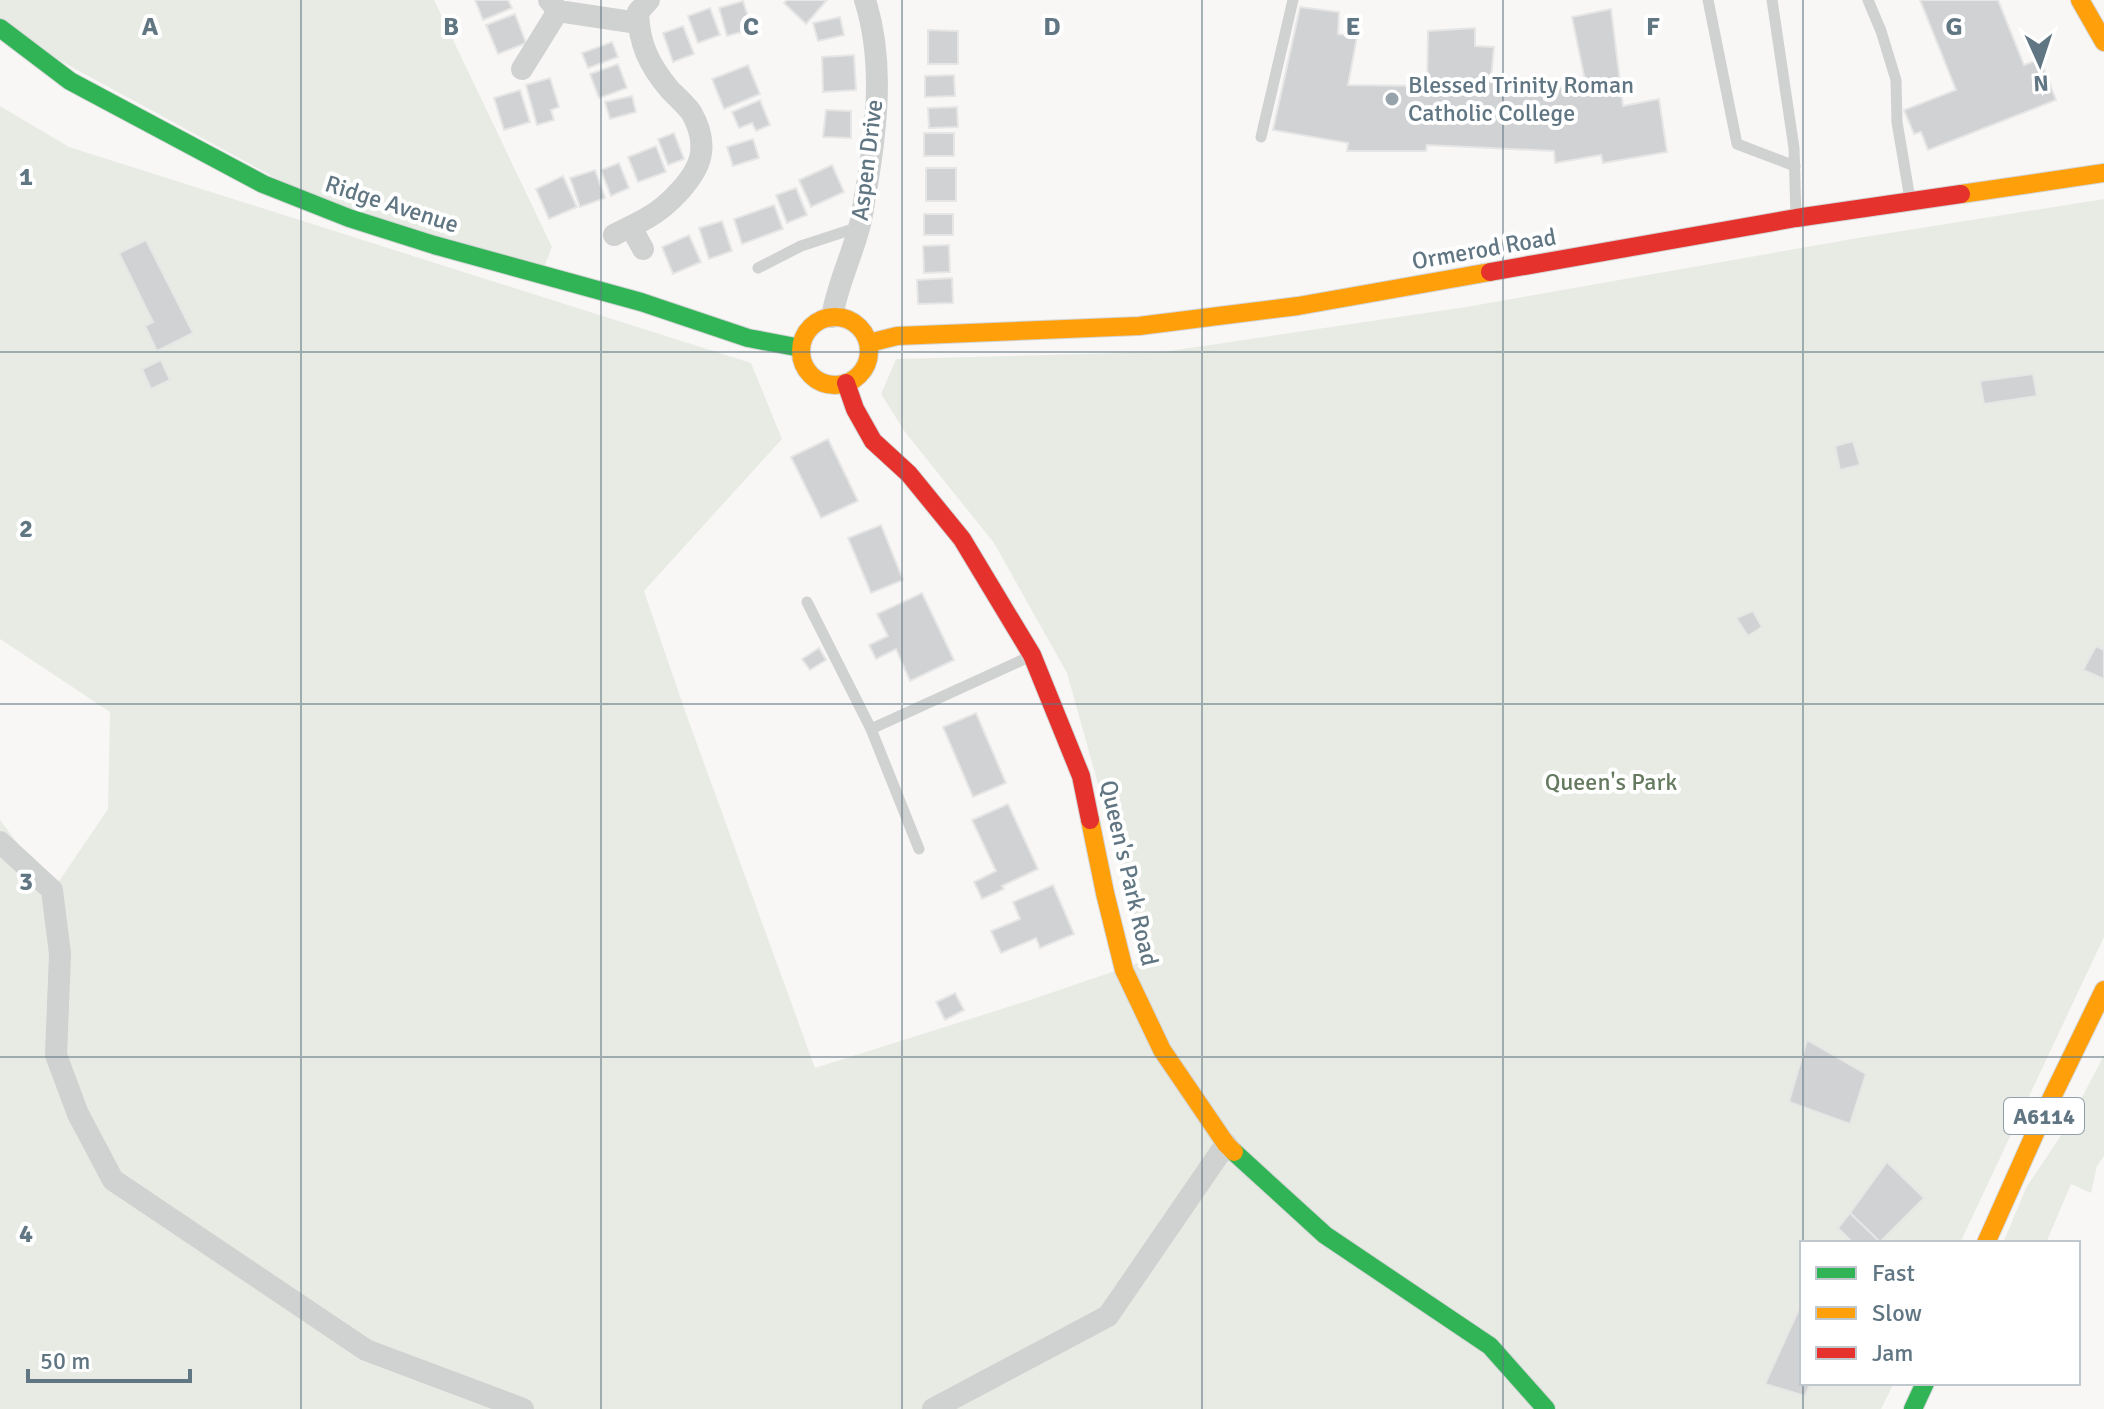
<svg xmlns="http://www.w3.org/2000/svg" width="2104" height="1409" font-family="Signika,sans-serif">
<rect width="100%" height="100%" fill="#f8f7f6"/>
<g fill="#e8ebe4">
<polygon points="0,0 434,0 552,247 541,275 349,218 0,28"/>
<polygon points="0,106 69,147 751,363 782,439 644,591 685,711 815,1068 1027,1001 1150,959 1139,931 1067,673 994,543 905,432 881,394 896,359 1163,352 1466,307 1858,238 2104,199 2104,937 1960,1243 1802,1243 1802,1383 1894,1383 1881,1409 0,1409 0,820 53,890 108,809 110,712 0,639"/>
<polygon points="2104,1055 2104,1156 2097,1166 2091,1193 2071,1184 2046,1243 2003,1243 2026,1188 2066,1128"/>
</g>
<g fill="#d1d2d3" stroke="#e7e6e6" stroke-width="2">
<polygon points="475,0 508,0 512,8 483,20"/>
<polygon points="787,0 827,0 806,24 784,3"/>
<polygon points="1920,0 1998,0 2024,65 2040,59 2056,100 1928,150 1921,132 1914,134 1904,110 1956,90"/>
<polygon points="743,1 752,29 727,36 719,8"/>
<polygon points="1300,7 1339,12 1338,34 1357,37 1348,85 1427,86 1428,31 1475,28 1475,46 1494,47 1491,80 1587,90 1572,17 1611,9 1623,106 1659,99 1667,152 1603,163 1601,155 1555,163 1554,151 1427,145 1426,151 1347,151 1348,143 1273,130"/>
<polygon points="710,8 720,35 698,43 688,16"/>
<polygon points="515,14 526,43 498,54 486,25"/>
<polygon points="840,17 844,35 818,41 813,23"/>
<polygon points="683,26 694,54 673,62 663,33"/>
<polygon points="928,30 958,31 958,64 928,64"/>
<polygon points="612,42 618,57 588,68 582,53"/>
<polygon points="854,55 856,90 823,92 822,57"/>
<polygon points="618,64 627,88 599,98 590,74"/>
<polygon points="748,65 760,94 724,109 712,79"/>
<polygon points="954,75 955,96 925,97 925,76"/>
<polygon points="550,78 559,107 551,110 554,120 537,125 526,85"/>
<polygon points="520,90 530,122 504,130 494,98"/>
<polygon points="632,96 636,112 610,119 605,102"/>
<polygon points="760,100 770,125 756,131 752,123 739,128 732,112"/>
<polygon points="957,107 958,127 929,128 928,108"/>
<polygon points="826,110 851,111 851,138 823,137"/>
<polygon points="674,133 684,159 668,165 658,139"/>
<rect x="924" y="133" width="30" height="23"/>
<polygon points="753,139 759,158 733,166 727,147"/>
<polygon points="656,146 666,172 638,182 628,157"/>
<polygon points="619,163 629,188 611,196 601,170"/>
<polygon points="832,165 844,192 811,207 799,180"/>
<rect x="926" y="168" width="30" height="33"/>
<polygon points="595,170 605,198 580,207 570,178"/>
<polygon points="563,176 577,207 549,219 536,189"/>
<polygon points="796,188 807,215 787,223 776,195"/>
<polygon points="774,205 783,229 742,244 734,219"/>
<rect x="924" y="214" width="29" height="21"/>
<polygon points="722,221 732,251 709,259 699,228"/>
<polygon points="689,235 701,262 673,274 662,247"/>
<polygon points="146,240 193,333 157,351 145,326 153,322 119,253"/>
<polygon points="949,245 950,272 924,273 923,246"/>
<polygon points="952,278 953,303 918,304 917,280"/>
<polygon points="161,360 170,380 151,389 142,369"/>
<polygon points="2033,374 2037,396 1984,404 1980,381"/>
<polygon points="828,439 858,501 821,518 791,457"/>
<polygon points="1853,441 1860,465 1840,470 1835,446"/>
<polygon points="881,525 903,580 871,593 848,538"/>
<polygon points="922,593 954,660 910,681 896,649 876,659 869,645 888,636 877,614"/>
<polygon points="1753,611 1762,627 1748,636 1736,618"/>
<polygon points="2096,646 2104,650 2104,679 2083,670"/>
<polygon points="819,648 826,660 810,670 802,659"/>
<polygon points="976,713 1006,783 973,797 943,727"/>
<polygon points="1008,804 1038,869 1002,886 1004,889 982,899 974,882 996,871 972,820"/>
<polygon points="1053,885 1074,934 1040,948 1036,938 1001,953 991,931 1020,919 1013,902"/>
<polygon points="955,993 964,1010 945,1020 936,1002"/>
<polygon points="1807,1040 1866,1074 1850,1124 1789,1102"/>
<polygon points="1887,1162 1924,1198 1880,1242 1850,1213"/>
<polygon points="1850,1213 1880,1242 1881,1243 1853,1243 1838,1228"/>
<polygon points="1799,1309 1802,1310 1802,1383 1811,1383 1805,1396 1765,1384"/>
</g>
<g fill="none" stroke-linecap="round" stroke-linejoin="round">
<g stroke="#d4d5d6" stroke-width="20">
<g id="fast">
<polyline points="0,28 70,81 263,184 349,218 434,245 641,302 748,338 801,348"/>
<polyline points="1234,1152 1325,1235 1490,1346 1546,1409"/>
<polyline points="1913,1409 1925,1383"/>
</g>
</g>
<g stroke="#d4d5d6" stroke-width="20">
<g id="slow">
<polyline points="2080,0 2104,42"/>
<polyline points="1961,194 2104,173"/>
<circle cx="835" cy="351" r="34"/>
<polyline points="869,343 897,336 1139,326 1298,306 1490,272"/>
<polyline points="1090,820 1105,893 1124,970 1162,1050 1226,1144 1234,1152"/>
<polyline points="1986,1243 2040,1122 2104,990"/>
</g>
</g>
<g stroke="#d4d5d6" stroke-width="20">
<g id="jam">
<polyline points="1490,272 1796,218 1961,194"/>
<polyline points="846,383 855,409 873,441 909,474 962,539 1032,655 1081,776 1090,820"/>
</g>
</g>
<g stroke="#d0d1d1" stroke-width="11">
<polyline points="1708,0 1737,144 1795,166"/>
<polyline points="1772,0 1794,148 1796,217"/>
<polyline points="1868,0 1881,31 1896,80 1897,122 1910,199"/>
<polyline points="1261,137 1293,0"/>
<polyline points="758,268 801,246 859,227"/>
<polyline points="807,602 871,729 919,849"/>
<polyline points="871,729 1031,656"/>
</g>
<g stroke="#d0d1d1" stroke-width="22">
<polyline points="549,0 558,11 638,23"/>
<polyline points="522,69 558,11"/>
<polyline points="631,227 643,249"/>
<path d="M614 235C625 229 637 224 647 218 667 207 698 177 701 153 703 139 698 124 691 112 685 104 677 97 670 90 649 65 639 44 638 12L649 0"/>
<path d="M832 317C837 286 851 258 859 228 863 214 864 199 867 185 877 124 884 60 865 0"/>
<polyline points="0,842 52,890 60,954 56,1055 78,1114 113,1180 366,1350 523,1409"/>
<polyline points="933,1409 1108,1316 1226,1144"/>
</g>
<use href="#fast" stroke="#30b455" stroke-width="18"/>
<use href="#slow" stroke="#ff9f0a" stroke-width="18"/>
<use href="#jam" stroke="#e5322d" stroke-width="18"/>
</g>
<path fill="none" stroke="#617683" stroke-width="2" stroke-opacity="0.55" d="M301 0V1409M601 0V1409M902 0V1409M1202 0V1409M1503 0V1409M1803 0V1243M0 352H2104M0 704H2104M0 1057H2104M1803 1383V1409"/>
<circle fill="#96a3ab" stroke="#fff" stroke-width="3" cx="1392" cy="99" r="8"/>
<g text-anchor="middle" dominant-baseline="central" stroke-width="8" stroke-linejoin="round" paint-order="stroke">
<rect fill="#fff" stroke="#909fa8" stroke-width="2" x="2004" y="1098" width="80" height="36" rx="6"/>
<g font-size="22" font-weight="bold" fill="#617683">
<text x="2044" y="1116">A6114</text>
</g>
<g font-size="24" fill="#617683" stroke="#fff" text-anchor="start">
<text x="1408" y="85">Blessed Trinity Roman<tspan x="1408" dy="28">Catholic College</tspan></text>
</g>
<g font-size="24" fill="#617683" stroke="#fff">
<text transform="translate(867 160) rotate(-83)">Aspen Drive</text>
<text transform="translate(392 204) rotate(18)">Ridge Avenue</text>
<text transform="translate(1484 249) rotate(-10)">Ormerod Road</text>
<text transform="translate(1129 873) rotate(77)">Queen's Park Road</text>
</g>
<g font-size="24" fill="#667a60" stroke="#fff">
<text x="1611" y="782">Queen's Park</text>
</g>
</g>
<g font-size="26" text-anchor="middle" font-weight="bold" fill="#617683" stroke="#fff" stroke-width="8" stroke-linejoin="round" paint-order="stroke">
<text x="150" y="35">A</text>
<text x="451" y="35">B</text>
<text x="751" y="35">C</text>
<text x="1052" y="35">D</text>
<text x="1353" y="35">E</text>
<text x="1653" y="35">F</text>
<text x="1954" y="35">G</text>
<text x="26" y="185">1</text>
<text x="26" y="537">2</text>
<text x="26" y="890">3</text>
<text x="26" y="1242">4</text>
</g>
<rect x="1800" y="1241" width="280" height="144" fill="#ffffff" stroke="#c0c8cd" stroke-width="2"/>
<rect x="1816" y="1267" width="40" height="12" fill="#30b455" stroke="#c0c8cd" stroke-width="2"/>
<text x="1872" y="1281" font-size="24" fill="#617683">Fast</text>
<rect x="1816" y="1307" width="40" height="12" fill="#ff9f0a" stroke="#c0c8cd" stroke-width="2"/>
<text x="1872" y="1321" font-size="24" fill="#617683">Slow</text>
<rect x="1816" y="1347" width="40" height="12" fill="#e5322d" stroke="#c0c8cd" stroke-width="2"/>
<text x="1872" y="1361" font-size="24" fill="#617683">Jam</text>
<g transform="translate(2040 64) rotate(177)" stroke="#ffffff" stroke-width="6" paint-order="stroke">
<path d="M0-6L14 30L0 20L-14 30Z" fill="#617683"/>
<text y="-12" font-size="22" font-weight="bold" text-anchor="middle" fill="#617683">N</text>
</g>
<path d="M28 1369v12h162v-12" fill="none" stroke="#617683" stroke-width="4"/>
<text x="40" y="1369" font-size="24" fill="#617683" stroke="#ffffff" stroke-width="6" paint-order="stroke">50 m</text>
</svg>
